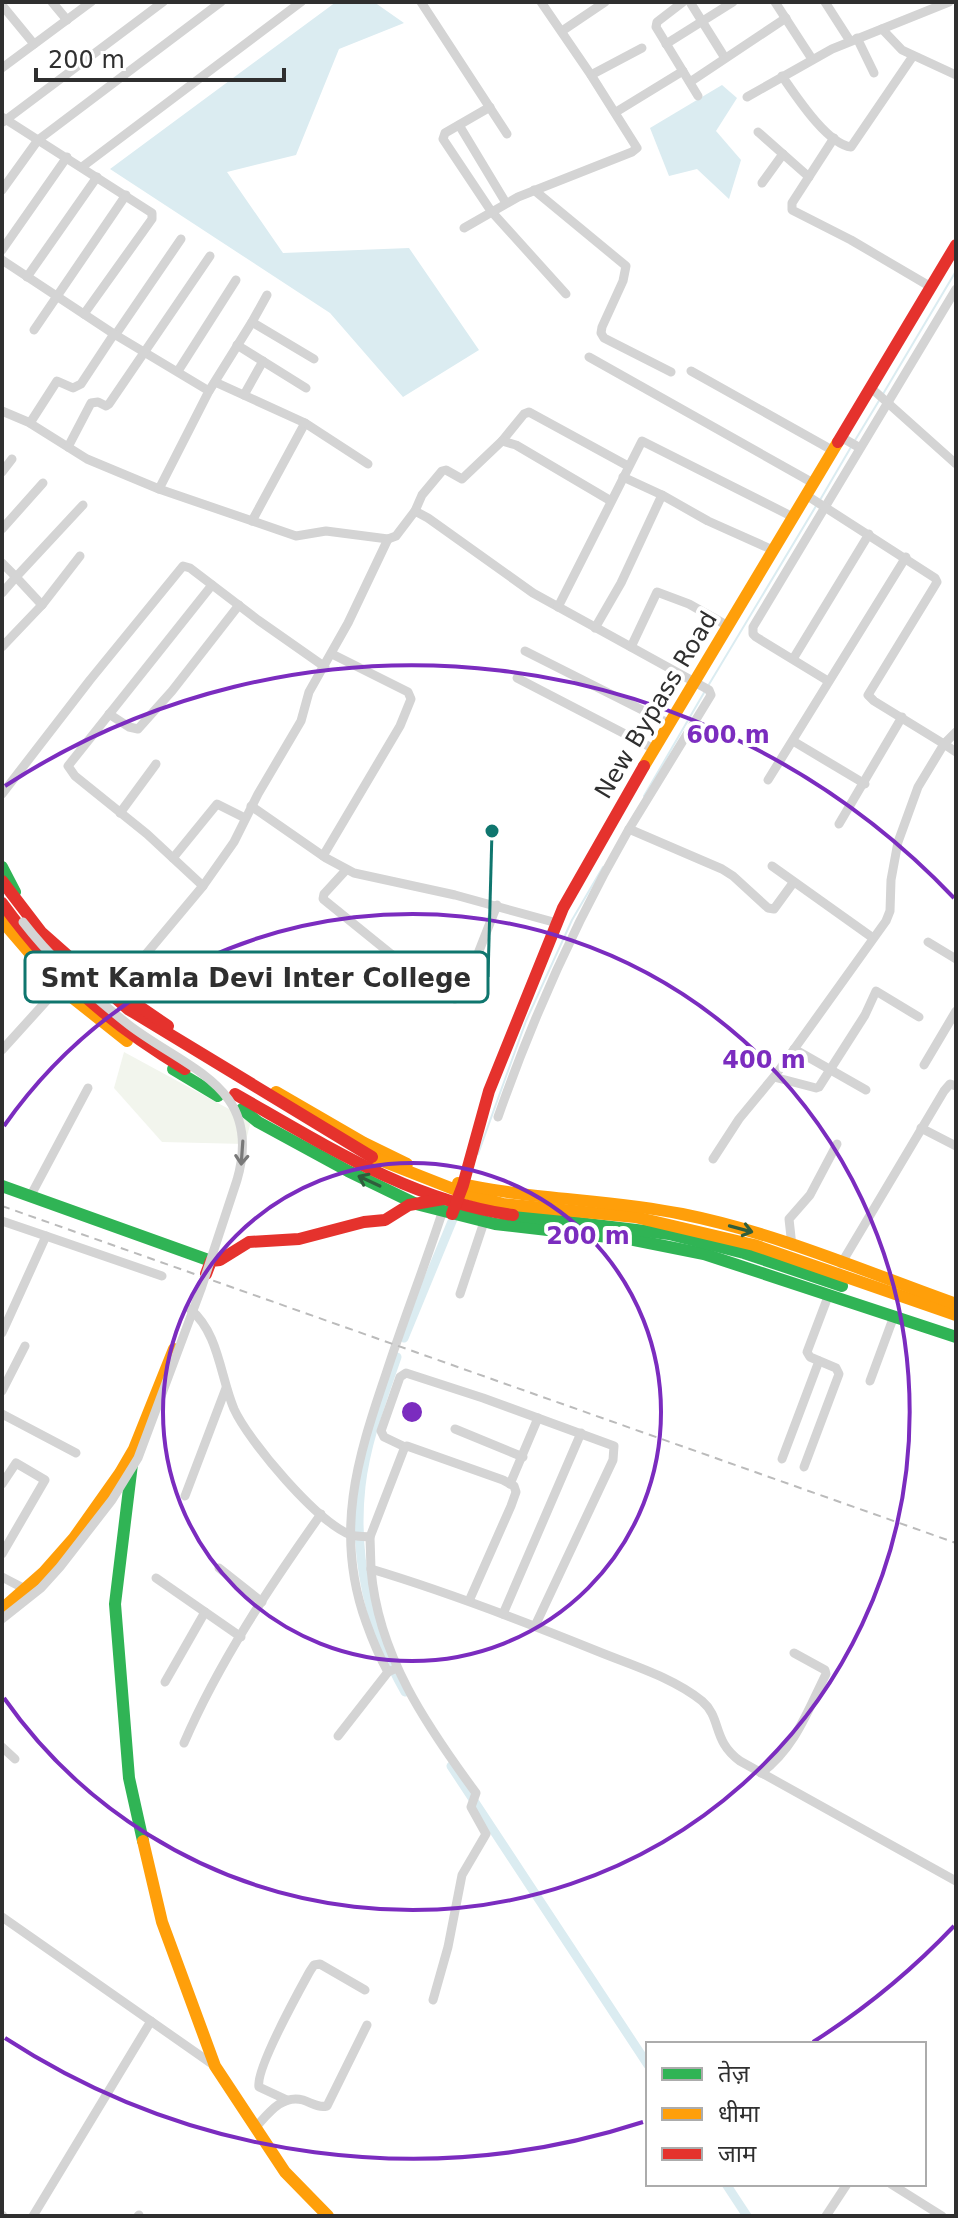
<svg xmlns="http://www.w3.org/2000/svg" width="958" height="2218" font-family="'DejaVu Sans','Noto Sans Devanagari',sans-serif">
<rect width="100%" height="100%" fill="#fff"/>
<polygon fill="#f2f5ed" points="124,1052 251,1121 245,1144 162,1142 114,1088"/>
<g fill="#dbecf1">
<polygon points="336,2 374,2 404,23 339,49 296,155 227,172 283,253 409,248 479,350 403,397 330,313 110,169"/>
<polygon points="722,85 737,98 716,131 741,160 729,199 697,169 669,176 650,128"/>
</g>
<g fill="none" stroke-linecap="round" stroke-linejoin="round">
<g stroke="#dbecf1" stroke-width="2">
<polyline points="883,394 956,271"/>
<polyline points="854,442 880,399"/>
<polyline points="820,500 851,447"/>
<polyline points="708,686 816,506"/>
<polyline points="644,796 705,691"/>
<polyline points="478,1154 526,1021 572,920 603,867"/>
</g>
<g stroke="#dbecf1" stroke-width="9">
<polyline points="404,1338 453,1219"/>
<path d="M397 1357C383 1398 366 1442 361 1486 353 1557 370 1631 405 1692"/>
<polyline points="451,1766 648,2065"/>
<polyline points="726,2184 747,2216"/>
</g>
<g stroke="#d4d4d4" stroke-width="9">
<polyline points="52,2 67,20"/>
<polyline points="421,2 507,134"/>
<polyline points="683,2 657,22 656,27 698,96"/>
<polyline points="690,2 725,58"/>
<polyline points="775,2 812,59"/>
<polyline points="825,2 850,41"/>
<polyline points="2,5 34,44"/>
<polyline points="882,29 902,50 956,75"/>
<polyline points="562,31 605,2"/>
<polyline points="857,38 874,73"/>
<polyline points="666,44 733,2"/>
<polyline points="2,68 91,2"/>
<polyline points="591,75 642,48"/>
<path d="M782 76C796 96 827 144 851 147L913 56"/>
<polyline points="690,82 786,18"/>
<polyline points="747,97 832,49 949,2"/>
<polyline points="490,107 445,133 443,139 491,211 566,294"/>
<polyline points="616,112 683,71"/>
<polyline points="2,117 152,213 152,219 84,314"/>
<polyline points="3,122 163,2"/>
<polyline points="459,125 506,203"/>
<polyline points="758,132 809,177"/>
<polyline points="834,138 792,203 792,210 851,240 931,287"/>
<polyline points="82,167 301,2"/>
<polyline points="762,183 783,154"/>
<polyline points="2,190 38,140 221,2"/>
<polyline points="534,190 626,266 623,281 602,327 601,333 604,338 671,372"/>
<polyline points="464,228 518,197 632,152 637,148 591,75 541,2"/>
<polyline points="2,250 67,157"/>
<polyline points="2,260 114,334"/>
<polyline points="27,277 97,177"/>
<polyline points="252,322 314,359"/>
<polyline points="34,330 126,195"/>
<polyline points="116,334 181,239"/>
<polyline points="237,345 306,388"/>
<polyline points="589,357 813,483"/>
<polyline points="178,371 236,280"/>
<polyline points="691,371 832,450"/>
<polyline points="215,382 305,423 252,521"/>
<polyline points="870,387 956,464"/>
<polyline points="244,395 263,361"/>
<polyline points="2,411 28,422 87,459 159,489 296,536 326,531 388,539 396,536 415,511 428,518 533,593 709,690 711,695 629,829 722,869 733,876 768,908 774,909 793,883"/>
<polyline points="30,423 57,381 73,388 81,384 114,334 209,391"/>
<polyline points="305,423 368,464"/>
<polyline points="841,437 860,448"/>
<polyline points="502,441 524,414 529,412 628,466"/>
<polyline points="68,447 91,403 98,402 106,406 109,404 210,256"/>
<polyline points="2,472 12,459"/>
<polyline points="159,489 209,391 252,322 267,295"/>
<polyline points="662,495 708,521 773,550"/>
<polyline points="415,511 422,495 442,471 446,470 462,479 502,441 516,445 611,501"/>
<polyline points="2,529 43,483"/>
<polyline points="2,563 16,577 2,593"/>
<polyline points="42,605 80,556"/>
<polyline points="558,607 642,441 793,517"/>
<polyline points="595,628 621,583 662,495 623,477"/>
<polyline points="2,647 42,605 16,577 83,505"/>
<polyline points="631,647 657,592 689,604 728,626"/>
<polyline points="525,651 670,724"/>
<polyline points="793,659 869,534"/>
<polyline points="517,678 654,749"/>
<polyline points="828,681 756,637 753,634 753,627 956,289"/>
<polyline points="109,714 129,727 138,729 172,691 239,605"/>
<polyline points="956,732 944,744 956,752"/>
<polyline points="793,741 865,784"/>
<polyline points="768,780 906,557"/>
<polyline points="2,794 90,680 183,566 190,568 258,620 325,667"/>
<polyline points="251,806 326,858 354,873 455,895 557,923"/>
<polyline points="120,813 156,764"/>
<polyline points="839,824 902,717"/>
<polyline points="323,856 400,726 411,699 408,692 332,654"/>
<polyline points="173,858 217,804 245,818"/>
<polyline points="772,866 873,938"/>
<polyline points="346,870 324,894 323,899 391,954 455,999 461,997 497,905"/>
<polyline points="203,886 147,834 75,776 68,766 212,585"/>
<polyline points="928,942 956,959"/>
<polyline points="116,990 203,886 234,842 258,794 301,721 309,692 348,623 388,539"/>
<polyline points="794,1049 866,1090"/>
<polyline points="2,1050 59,987"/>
<polyline points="924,1065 956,1011"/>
<polyline points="774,1077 816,1088 819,1087 865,1015 876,991 919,1017"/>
<path d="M498 1117C533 1017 576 921 629 829"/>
<polyline points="921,1128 956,1146"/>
<polyline points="713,1159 739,1119 777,1073 886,921 890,911 891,880 898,842 918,787 944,744 874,701 868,695 934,587 937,582 935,578 806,495"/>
<polyline points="31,1195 88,1088"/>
<polyline points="2,1221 46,1236 2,1333"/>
<polyline points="46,1236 162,1276"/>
<polyline points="792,1246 789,1219 810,1195 837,1144"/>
<polyline points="841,1264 944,1091 950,1084 956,1086"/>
<polyline points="460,1294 484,1222"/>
<path d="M190 1309C219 1333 220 1376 234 1409 249 1442 318 1523 351 1535 357 1537 364 1536 370 1537L371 1569C448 1592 523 1621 597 1651 631 1665 672 1677 702 1701 722 1718 712 1741 740 1761L956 1881"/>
<polyline points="870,1381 894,1316"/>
<polyline points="2,1391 25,1346"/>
<polyline points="2,1414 76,1453"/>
<polyline points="455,1429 523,1457"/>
<polyline points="405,1447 384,1437 381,1431 400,1377 406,1373 483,1398 614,1446 613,1460 535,1626"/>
<polyline points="782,1459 819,1361"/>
<polyline points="804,1467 839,1374 836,1368 810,1357 807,1352 829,1294"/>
<polyline points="2,1484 16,1463 45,1480 2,1554"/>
<polyline points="510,1484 538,1418"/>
<polyline points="185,1496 226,1388"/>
<polyline points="370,1537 404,1449 407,1446 503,1480 514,1486 516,1492 511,1506 469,1601"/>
<polyline points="219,1568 262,1602"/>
<path d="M371 1569C378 1655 426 1725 476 1793L471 1807 486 1834 462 1875 448 1947 433 2000"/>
<polyline points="2,1577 25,1589"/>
<polyline points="156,1578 241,1637"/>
<polyline points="503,1614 581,1433"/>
<path d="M397 1668 388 1672C379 1656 372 1639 366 1622 334 1533 357 1459 386 1374 404 1318 426 1263 444 1207"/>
<polyline points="165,1682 205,1612"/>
<polyline points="338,1736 388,1672"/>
<path d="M184 1743C219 1662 270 1586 321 1514"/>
<polyline points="2,1747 15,1759"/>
<path d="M761 1773C795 1748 808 1710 826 1674L825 1670 794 1653"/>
<polyline points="2,1917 215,2066"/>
<path d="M287 2100 259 2087C255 2070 299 1991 310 1971L314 1965 320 1964 365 1990"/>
<path d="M255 2128C268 2114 282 2094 303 2100 312 2103 318 2108 327 2106L367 2025"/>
<polyline points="891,2184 942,2216"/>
<polyline points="2,2215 3,2216"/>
<polyline points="33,2216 151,2021"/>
<polyline points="138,2216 139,2215"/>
<polyline points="826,2216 847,2184"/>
</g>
<g stroke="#30b455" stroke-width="12">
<polyline points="2,867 15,892"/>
<polyline points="173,1069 218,1096"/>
<polyline points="242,1109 258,1122 348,1171 416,1204 495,1224 634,1240 704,1254 956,1337"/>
<polyline points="2,1186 211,1261"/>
<polyline points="513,1215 669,1234 744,1253 842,1286"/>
<polyline points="132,1464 115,1604 129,1778 143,1841"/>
</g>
<g stroke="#ff9f0a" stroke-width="12">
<polyline points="644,766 838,442"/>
<polyline points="2,921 59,987 127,1041"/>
<polyline points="276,1092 364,1143 407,1164"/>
<polyline points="372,1157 461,1192 503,1204 635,1217 754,1245 956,1315"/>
<path d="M458 1183C532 1200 608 1199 682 1214 777 1233 866 1272 956 1304"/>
<polyline points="2,1609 44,1572 74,1538 120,1473 134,1449 174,1349"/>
<polyline points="143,1841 162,1922 215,2066 285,2172 328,2216"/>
</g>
<g stroke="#e5322d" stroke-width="12">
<polyline points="838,442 956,245"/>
<polyline points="2,881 41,932 128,1009 372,1157"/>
<path d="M2 903C56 977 107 1022 185 1069"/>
<polyline points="111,987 168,1026"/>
<path d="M235 1094C323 1144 411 1201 513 1215"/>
<polyline points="452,1214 463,1185 489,1091 563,908 644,766"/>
<polyline points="206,1274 211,1261 220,1260 249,1242 299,1239 364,1222 385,1220 409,1205 443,1199"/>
</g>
<polyline stroke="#bbb" stroke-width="2" stroke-dasharray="8 6" stroke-linecap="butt" points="2,1206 956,1543"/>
<path stroke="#d4d4d4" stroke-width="9" d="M2 1619 41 1588 60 1567 112 1500 138 1458 201 1289 237 1180C264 1087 188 1070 129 1025 91 995 53 961 23 922"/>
</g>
<defs><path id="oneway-shaft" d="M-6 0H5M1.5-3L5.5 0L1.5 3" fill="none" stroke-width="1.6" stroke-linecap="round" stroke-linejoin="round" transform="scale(2)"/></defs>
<use stroke="#797979" href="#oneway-shaft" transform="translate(242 1153) rotate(94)"/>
<g stroke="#2f5e3c">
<use href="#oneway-shaft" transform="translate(369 1181) rotate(-155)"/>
<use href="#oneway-shaft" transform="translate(741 1229) rotate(15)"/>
</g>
<g fill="none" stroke="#7b2cbf" stroke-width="4">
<circle cx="412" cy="1412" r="249"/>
<path d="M4 1126A498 498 0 1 1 4 1698"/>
<path d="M954 1926A747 747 0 0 1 813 2042M643 2122A747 747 0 0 1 5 2038M5 786A747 747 0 0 1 954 898"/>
</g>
<g text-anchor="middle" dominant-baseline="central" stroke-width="8" stroke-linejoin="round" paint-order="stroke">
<g font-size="24" fill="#2f2f2f" stroke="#fff">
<text transform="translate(656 705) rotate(-59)">New Bypass Road</text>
</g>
</g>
<circle cx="412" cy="1412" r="12" fill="#7b2cbf" stroke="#fff" stroke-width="4"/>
<g font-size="24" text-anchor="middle" font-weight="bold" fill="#7b2cbf" stroke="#fff" stroke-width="8" stroke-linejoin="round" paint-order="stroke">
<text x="728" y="743">600 m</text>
<text x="764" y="1068">400 m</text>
<text x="588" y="1244">200 m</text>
</g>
<path fill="none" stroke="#0f766e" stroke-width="3" d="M492 831L488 977"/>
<circle fill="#0f766e" stroke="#fff" stroke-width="3" cx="492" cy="831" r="8"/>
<rect fill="#fff" stroke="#0f766e" stroke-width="3" x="25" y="952" width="463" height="50" rx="8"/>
<g font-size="26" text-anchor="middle" font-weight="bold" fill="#2f2f2f">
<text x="256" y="987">Smt Kamla Devi Inter College</text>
</g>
<rect width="958" height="2218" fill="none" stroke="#2f2f2f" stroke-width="8"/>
<rect x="646" y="2042" width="280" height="144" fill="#ffffff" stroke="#acacac" stroke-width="2"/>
<rect x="662" y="2068" width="40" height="12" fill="#30b455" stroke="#acacac" stroke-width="2"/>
<text x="718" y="2082" font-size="24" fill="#2f2f2f">तेज़</text>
<rect x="662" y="2108" width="40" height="12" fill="#ff9f0a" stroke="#acacac" stroke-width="2"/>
<text x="718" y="2122" font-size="24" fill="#2f2f2f">धीमा</text>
<rect x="662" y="2148" width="40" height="12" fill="#e5322d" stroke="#acacac" stroke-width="2"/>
<text x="718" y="2162" font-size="24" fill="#2f2f2f">जाम</text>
<path d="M36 68v12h248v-12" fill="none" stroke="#2f2f2f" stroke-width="4"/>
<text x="48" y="68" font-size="24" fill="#2f2f2f" stroke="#ffffff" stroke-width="6" paint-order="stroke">200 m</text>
</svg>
